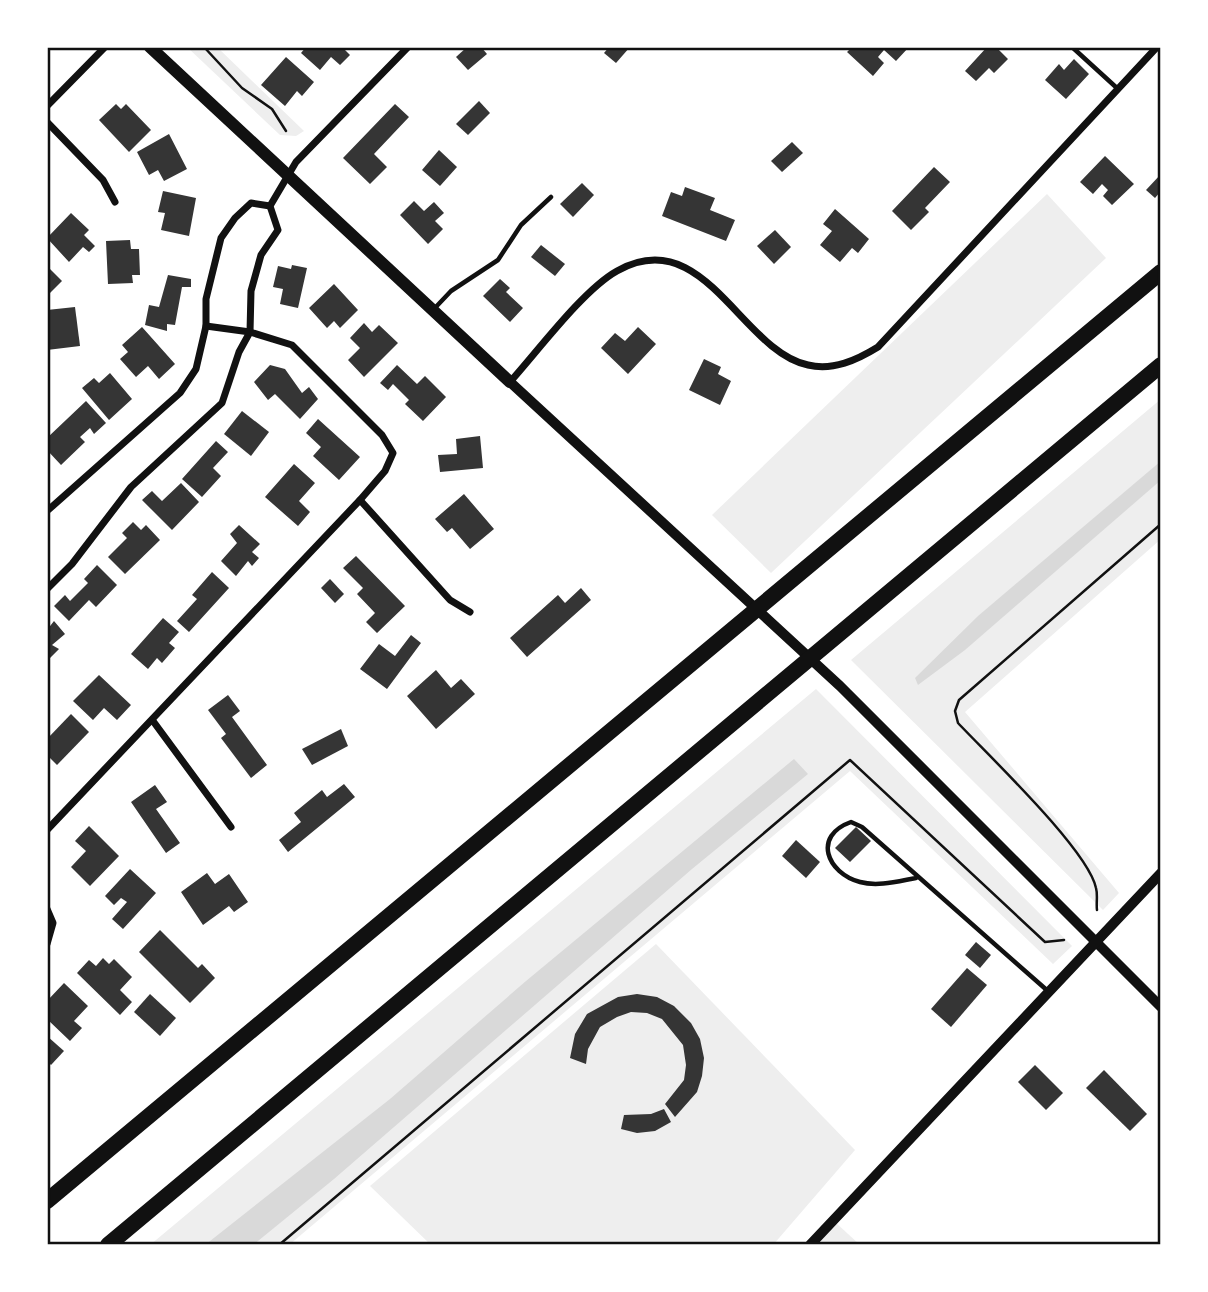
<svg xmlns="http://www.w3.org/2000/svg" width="1208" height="1292" font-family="'IBM Plex Sans',sans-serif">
<rect width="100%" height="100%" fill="#fff"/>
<g fill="#eee">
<polygon points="187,47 217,47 304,131 296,136 280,135"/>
<polygon points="1047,194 1106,258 771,573 712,515"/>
<polygon points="1161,399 1161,539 965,712 1119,893 1103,910 851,660"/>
<polygon points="816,689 1072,946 1053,964 850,771 289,1245 150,1245"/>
<polygon points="656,944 855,1150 773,1245 431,1245 370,1186"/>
<polygon points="835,1222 860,1245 814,1245"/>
</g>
<g fill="#d9d9d9">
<polygon points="1161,461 1161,480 965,650 918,685 915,678 978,616"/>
<polygon points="794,759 808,774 692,869 334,1179 253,1245 205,1245 390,1099 526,981"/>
</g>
<g fill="#353535">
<polygon points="306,47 342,47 350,55 340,65 331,57 320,70 301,53"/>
<polygon points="467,47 481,47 487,54 468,70 456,57"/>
<polygon points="609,47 630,47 616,63 604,53"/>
<polygon points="852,47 909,47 896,61 884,50 878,57 884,63 873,76 847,52"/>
<polygon points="987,47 996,47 1008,59 994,73 989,68 976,81 965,71"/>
<polygon points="286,57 314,82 302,96 297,91 285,106 261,85"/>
<polygon points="1074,59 1089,74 1066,99 1045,80 1059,64 1064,70"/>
<polygon points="479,101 490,113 468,135 456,124"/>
<polygon points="116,104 121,109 126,104 151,130 129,152 99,120"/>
<polygon points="395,104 409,117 374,154 387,167 370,184 343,158"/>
<polygon points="169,134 187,169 164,181 158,170 149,175 137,152"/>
<polygon points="792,142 803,153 782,172 771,161"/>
<polygon points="439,150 457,167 440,186 422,170"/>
<polygon points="1105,156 1134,184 1112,205 1103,196 1108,190 1102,184 1093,194 1080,182"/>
<polygon points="934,167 950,182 925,208 929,212 911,230 892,211"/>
<polygon points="1161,174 1161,191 1155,198 1146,190"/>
<polygon points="582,183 594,195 573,217 560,204"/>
<polygon points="685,187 715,198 710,210 735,220 726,241 662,216 671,192 682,196"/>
<polygon points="163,191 196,198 189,236 161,230 165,213 158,212"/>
<polygon points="414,201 424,211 434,202 444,213 435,221 443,229 428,244 400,215"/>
<polygon points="835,209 869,239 858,253 852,248 840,262 820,245 832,231 823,224"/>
<polygon points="71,213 89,230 84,235 95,246 89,252 83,247 69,262 47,238"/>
<polygon points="775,230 791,247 774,264 757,246"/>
<polygon points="130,240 131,249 139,249 140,275 132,275 133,283 108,284 106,241"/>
<polygon points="541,245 565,264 555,276 531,257"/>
<polygon points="292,265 307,268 298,308 280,304 283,289 273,287 278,266 291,269"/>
<polygon points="47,266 62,281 47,296"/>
<polygon points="168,275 191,279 191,287 182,287 175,325 167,324 167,331 145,325 149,305 159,307"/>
<polygon points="500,279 510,288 506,292 523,308 510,322 483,296"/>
<polygon points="334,284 358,310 340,328 334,321 327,328 309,308"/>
<polygon points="75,307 80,346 47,350 47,310"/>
<polygon points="364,323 372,332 379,325 398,343 364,377 348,360 360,348 350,338"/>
<polygon points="142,327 175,364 159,379 148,366 136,377 120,359 128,352 122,345"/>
<polygon points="638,327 656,344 628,374 601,348 615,333 625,341"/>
<polygon points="704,359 721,367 718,374 731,381 720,405 689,390"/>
<polygon points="270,365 285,369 302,393 309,387 318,399 300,419 275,394 268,400 254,382"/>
<polygon points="397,365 417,384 425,376 446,397 423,421 405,404 409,400 393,384 388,390 380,383"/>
<polygon points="110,373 132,399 109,420 82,388 94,378 99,383"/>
<polygon points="86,401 106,423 94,434 90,428 80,437 85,442 61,465 47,450 47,438"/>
<polygon points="242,411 269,432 251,456 224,434"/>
<polygon points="318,419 360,457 339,480 313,456 321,447 306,433"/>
<polygon points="480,436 483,468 440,472 438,455 457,454 456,439"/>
<polygon points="216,441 228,452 213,468 221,476 202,497 182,479"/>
<polygon points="294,464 315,483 299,501 310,512 298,526 265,497"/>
<polygon points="181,483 199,502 172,530 142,500 152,491 162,501"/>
<polygon points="464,494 494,529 470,549 452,528 447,532 435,519"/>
<polygon points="133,522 141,530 146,525 160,540 125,574 108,557 127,538 122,533"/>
<polygon points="239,525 260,544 252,552 259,558 252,566 248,561 236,576 221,561 237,543 230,534"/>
<polygon points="356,556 405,606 377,633 366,622 375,613 357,594 363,588 343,568"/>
<polygon points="97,565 117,585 96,607 89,600 69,621 54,606 65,595 70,601 88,583 84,579"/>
<polygon points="212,572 229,588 189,632 177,621 197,599 192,595"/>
<polygon points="330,579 344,594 335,603 321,588"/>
<polygon points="581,588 591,600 527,657 510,638 558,595 565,603"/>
<polygon points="163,618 179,632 169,643 175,648 162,663 157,658 148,669 131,654"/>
<polygon points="54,621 65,634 52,645 59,649 47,661 47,630"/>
<polygon points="411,635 421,643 387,689 360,669 379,644 395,656"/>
<polygon points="436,670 451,688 461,679 475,694 436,729 407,696"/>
<polygon points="99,675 131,705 117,720 104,708 93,720 73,701"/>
<polygon points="228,695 240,711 232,717 267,765 251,778 221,738 226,734 208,710"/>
<polygon points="71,714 89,732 57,765 47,755 47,739"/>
<polygon points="341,729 348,746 312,765 302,749"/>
<polygon points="344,784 355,797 288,852 279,840 301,822 294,813 322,790 327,797"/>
<polygon points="155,785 167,802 156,809 180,843 166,853 131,802"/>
<polygon points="89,826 119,856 90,886 71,867 86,851 75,841"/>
<polygon points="856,827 871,841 850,862 835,848"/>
<polygon points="796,840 820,862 806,878 782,856"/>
<polygon points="130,869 156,893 123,929 112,919 127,902 121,898 114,905 105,896"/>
<polygon points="207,873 215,884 229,874 248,902 234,912 229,906 203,925 181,892"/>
<polygon points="160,930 198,968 202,964 215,978 190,1003 139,952"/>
<polygon points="976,942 991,955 980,968 965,955"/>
<polygon points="103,958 109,964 114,959 132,977 120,990 132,1002 120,1015 77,973 89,960 96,966"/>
<polygon points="967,968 987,985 951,1027 931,1009"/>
<polygon points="64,983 88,1006 74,1021 82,1028 70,1041 47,1019 47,1001"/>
<polygon points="150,994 176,1018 160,1036 134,1012"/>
<polygon points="637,994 657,997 674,1006 691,1023 700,1039 704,1058 702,1076 697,1092 675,1117 665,1104 684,1080 686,1065 683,1045 662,1019 647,1013 631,1012 617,1017 600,1027 588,1049 586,1064 570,1058 575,1034 587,1014 618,997"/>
<polygon points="47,1036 64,1051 51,1065 47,1061"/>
<polygon points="1035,1065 1063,1093 1046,1110 1018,1082"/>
<polygon points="1104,1070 1147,1114 1130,1131 1086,1088"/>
<polygon points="664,1109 671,1122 655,1131 637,1133 621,1129 624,1115 651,1114"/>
</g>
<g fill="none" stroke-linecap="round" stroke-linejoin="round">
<g stroke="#111" stroke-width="2.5">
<polyline points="204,47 242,88 272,109 286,131"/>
<path d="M1097 910C1096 903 1098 895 1096 888 1088 850 989 756 958 723L955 711 959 700 1161 524"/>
<polyline points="279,1245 850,760 1045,942 1064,940"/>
</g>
<g stroke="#111" stroke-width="4.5">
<polyline points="1072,47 1118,89"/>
<polyline points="433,310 451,291 498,260 521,225 551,197"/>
<path d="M916 878C899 881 878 887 860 882 827 873 812 836 851 822L862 827 1049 992"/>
</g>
<g stroke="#111" stroke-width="7">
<polyline points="47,106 105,47"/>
<polyline points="47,122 103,180 115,202"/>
<path d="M510 382C538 351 583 290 617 271 704 222 741 351 808 365 833 371 857 360 878 347L1157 47"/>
<polyline points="360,500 450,600 470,612"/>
<polyline points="47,511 180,393 196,369 206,326 206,299 221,238 235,218 251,203 270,206"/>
<polyline points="47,589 72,564 131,487 222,403 239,352 250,332 251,291 261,255 278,230 270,206 296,162 408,47"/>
<polyline points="153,721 231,827"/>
<polyline points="47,830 360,500 385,471 393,453 382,435 292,345 250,332 206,326"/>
<polyline points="47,909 53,923 47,944"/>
</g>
<g stroke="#111" stroke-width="10">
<polyline points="510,382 840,686 1161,1007"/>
<polyline points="810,1245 1161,873"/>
</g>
<polyline stroke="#111" stroke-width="12" points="150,47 510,382"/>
<g stroke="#111" stroke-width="16">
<polyline points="47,1201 1161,272"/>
<polyline points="108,1245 1161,365"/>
</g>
</g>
<rect width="1208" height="1292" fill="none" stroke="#ffffff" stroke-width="98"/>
<rect x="49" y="49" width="1110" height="1194" fill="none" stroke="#111" stroke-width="2.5"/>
</svg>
